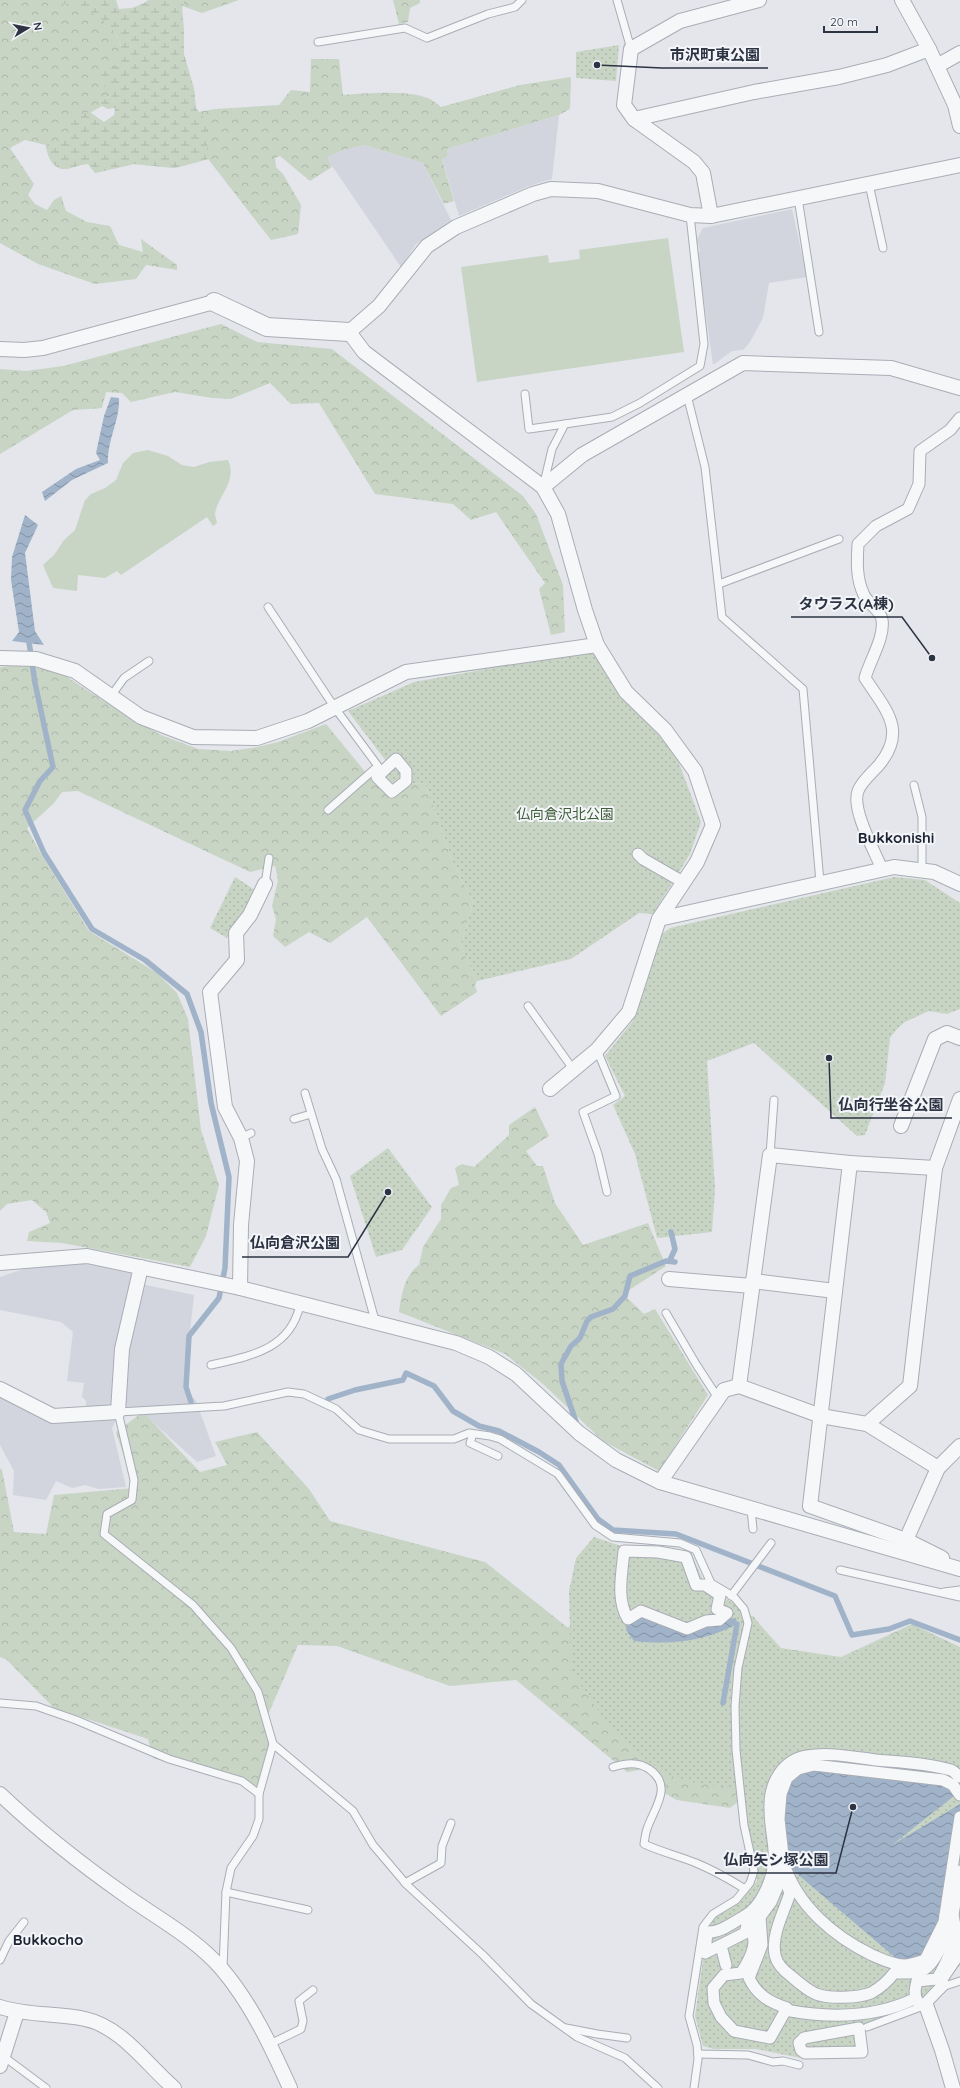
<svg xmlns="http://www.w3.org/2000/svg" width="960" height="2088" font-family="Quicksand,'Noto Sans JP',sans-serif">
<defs>
<pattern id="forest-crowns" width="20" height="18" patternUnits="userSpaceOnUse"><rect width="20" height="18" fill="#c8d5c5"/><path d="M2 6a3 3 0 1 1 6 0M12 15a3 3 0 1 1 6 0" fill="none" stroke="#acb7aa"/></pattern>
<pattern id="wetland-marsh" width="20" height="14" patternUnits="userSpaceOnUse"><rect width="20" height="14" fill="#c8d5c5"/><path d="M1 5h8M5 5V1M11 12h8M15 12V8" fill="none" stroke="#acb7aa"/></pattern>
<pattern id="park-dots" width="8" height="8" patternUnits="userSpaceOnUse"><rect width="8" height="8" fill="#c8d5c5"/><path d="M2 2h.1M6 6h.1" fill="none" stroke="#acb7aa" stroke-width="1.8" stroke-linecap="round"/></pattern>
<pattern id="water-waves" width="16" height="10" patternUnits="userSpaceOnUse"><rect width="16" height="10" fill="#a0b3c9"/><path d="M0 5q4-4 8 0t8 0" fill="none" stroke="#8392a5"/></pattern>
</defs>
<rect width="100%" height="100%" fill="#e4e6eb"/>
<g fill="#d2d5dd">
<polygon points="559,115 552,179 532,185 459,216 442,158 448,156 447,149"/>
<polygon points="364,145 423,163 451,220 416,244 401,267 326,157 343,150"/>
<polygon points="792,209 807,277 769,283 763,318 750,342 743,350 732,351 713,365 697,253 700,252 698,243 695,243 703,228"/>
<polygon points="44,1262 80,1263 130,1273 146,1285 194,1295 184,1386 196,1401 216,1456 197,1462 136,1407 116,1420 112,1428 126,1487 99,1489 85,1485 72,1488 56,1481 46,1500 13,1495 14,1471 0,1445 0,1393 57,1421 86,1409 86,1401 82,1397 84,1383 67,1381 73,1332 61,1322 0,1310 0,1277"/>
</g>
<g fill="#c8d5c5">
<polygon points="668,238 684,352 477,382 461,267 548,255 549,263 580,259 579,250"/>
<path d="M148 450 168 456 182 465 194 467 209 462 228 460C238 482 217 496 215 514 215 516 217 521 217 523L213 526 207 517 121 575 117 571 105 578 78 575 77 591 53 588 43 565 54 555 64 540 75 530 85 500 91 494 105 488 116 480 123 463 133 453Z"/>
</g>
<g fill="url(#forest-crowns)">
<path d="M0 0H106L113 29 119 40 123 54 124 67 112 96 100 100 102 106 90 113V131L215 109 279 105 291 90 310 92 311 59H339L343 95C366 93 407 90 428 98 433 100 437 104 441 107L520 85 571 77 570 109 559 115 447 149 448 156 442 159 454 201 444 204 423 163 364 145 343 150 327 157 332 167 310 181 280 156 275 158 276 167 283 174 301 205 298 234 271 240 208 159 175 168 134 164 95 173 88 164C80 164 73 168 66 169 53 170 47 156 46 145L25 140 10 148 34 184 28 195 35 204 47 210 54 200 61 196 66 211 87 222 110 226 119 245 143 252 141 239 177 265V270L146 265 136 279 95 284 38 264 0 243Z"/>
<polygon points="165,0 239,0 202,13"/>
<polygon points="393,0 420,0 420,3 410,8 408,22 399,24"/>
<polygon points="221,324 257,342 332,349 523,496 536,514 563,585 565,632 551,635 539,589 545,583 496,512 471,520 453,504 375,494 319,403 291,404 270,383 231,399 212,398 175,392 131,402 122,393 106,392 102,408 73,410 0,454 0,369 26,371 63,366"/>
<polygon points="20,665 45,669 67,677 130,718 161,735 198,749 231,751 257,747 278,742 326,724 371,779 393,799 411,784 425,783 451,858 473,902 461,946 477,981 475,985 477,992 441,1016 367,917 330,943 309,932 285,947 273,936 276,919 272,906 278,880 275,866 250,872 78,791 62,792 54,803 27,828 41,854 89,931 157,973 177,993 188,1019 201,1130 219,1185 206,1236 190,1267 62,1243 27,1241 29,1232 50,1223 46,1212 32,1200 7,1204 0,1211 0,667"/>
<path d="M535 1107 549 1136 526 1151 537 1166H543L555 1203 583 1245 648 1223 666 1266 623 1294 644 1314 655 1309 708 1395 659 1471 603 1441 543 1384 505 1354 399 1312C401 1297 404 1275 419 1265L423 1247 441 1219V1205L451 1188 459 1185 455 1168 462 1164 474 1167 509 1135V1125Z"/>
<polygon points="143,1412 200,1472 227,1465 215,1442 257,1432 309,1489 330,1521 485,1562 567,1627 645,1625 753,1617 781,1648 841,1657 912,1624 960,1647 960,1756 817,1741 730,1808 677,1800 662,1792 646,1769 627,1772 516,1680 450,1686 337,1646 298,1645 268,1715 271,1734 265,1790 153,1758 148,1739 54,1708 6,1659 0,1657 0,1468 2,1470 14,1532 46,1534 54,1495 134,1488 116,1432"/>
</g>
<path fill="url(#wetland-marsh)" d="M51 0H116L119 9 132 8 146 2 148 0H193L182 5 184 30V54L194 88 196 108 206 121 208 159 175 168 134 164 95 173 88 164C80 164 73 168 66 169 53 170 47 156 46 145L73 136 67 123 81 114 90 112 104 122 114 115 115 108 108 109 102 106 100 100 112 96 113 91 100 83V74C107 68 114 69 121 64 128 34 100 14 75 6 67 4 58 3 51 0Z"/>
<g fill="url(#park-dots)">
<polygon points="619,45 616,81 576,78 576,52"/>
<polygon points="594,653 617,688 676,755 701,822 690,854 653,914 639,913 571,959 477,981 461,946 473,902 451,858 425,783 411,784 393,799 371,779 386,761 348,711 414,682 572,654"/>
<polygon points="235,877 255,890 248,906 227,938 210,928"/>
<polygon points="894,877 925,880 960,903 960,1009 947,1014 929,1011 905,1022 897,1029 890,1038 885,1083 865,1135 857,1136 754,1043 707,1061 715,1189 712,1232 657,1238 635,1154 613,1105 625,1096 605,1056 633,1021 654,940 670,928"/>
<polygon points="388,1148 432,1207 402,1250 376,1257 350,1176"/>
<polygon points="594,1537 624,1547 655,1547 691,1553 705,1585 739,1607 741,1614 753,1616 780,1649 842,1659 913,1626 960,1649 960,1965 923,2006 865,2024 867,2055 801,2058 756,2049 714,2049 703,2046 695,2016 707,1932 715,1917 740,1902 757,1881 757,1863 748,1826 744,1786 729,1788 679,1780 653,1765 613,1730 587,1695 571,1668 569,1591 576,1558"/>
</g>
<g fill="url(#water-waves)">
<path d="M111 397 119 398C120 421 107 440 108 463L72 480 45 501 42 492 76 469 100 460 96 453 104 416Z"/>
<polygon points="25,515 38,525 25,553 35,631 44,645 12,641 19,632 11,580 12,557"/>
<path d="M641 1611 687 1628 706 1621 736 1618 737 1624C704 1642 670 1645 634 1641L626 1630 628 1619Z"/>
<polygon points="843,1756 900,1762 959,1792 892,1845 960,1804 960,1828 941,1945 904,1965 775,1855 787,1764"/>
</g>
<g fill="none" stroke-linecap="round" stroke-linejoin="round">
<g stroke="#a0b3c9" stroke-width="5.5">
<polyline points="29,642 35,683 53,767 40,781 25,810 44,853 92,929 145,960 187,994 201,1032 211,1103 229,1177 225,1268 219,1298 189,1336 186,1387 191,1402"/>
<polyline points="670,1260 675,1249 671,1232"/>
<polyline points="328,1399 355,1390 403,1380 406,1373 434,1386 453,1411 479,1426 499,1431 539,1452 559,1465 598,1519 613,1530 676,1534 835,1596 852,1635 889,1629 910,1621 960,1640"/>
<polyline points="576,1422 562,1381 561,1364 571,1346 580,1338 587,1321 591,1317 613,1309 625,1296 630,1276 666,1261 675,1262"/>
<polyline points="723,1703 737,1624"/>
</g>
<g stroke="#a9adb5" stroke-width="9">
<g id="service">
<polyline points="617,0 631,49"/>
<polyline points="318,42 405,28 427,38 488,14 515,7 522,0"/>
<polyline points="869,184 883,248"/>
<polyline points="798,198 819,332"/>
<polyline points="525,394 529,429 565,424"/>
<polyline points="687,395 705,467 722,617 803,689 820,882"/>
<polyline points="544,483 552,449 565,424 612,417 640,403 700,366 704,344 690,215"/>
<polyline points="719,584 839,539"/>
<polyline points="268,607 335,708 378,766 328,810"/>
<polyline points="111,696 124,678 149,661"/>
<polyline points="914,785 922,817 922,871"/>
<polyline points="265,884 269,858"/>
<polyline points="528,1006 573,1069"/>
<polyline points="597,1050 616,1096 583,1112 598,1154 607,1192"/>
<polyline points="305,1093 322,1149 336,1179 376,1324"/>
<polyline points="294,1119 311,1114"/>
<polyline points="241,1138 251,1133"/>
<polyline points="770,1155 774,1100"/>
<polyline points="666,1313 696,1364 718,1398"/>
<path d="M211 1365C250 1356 290 1350 300 1305"/>
<polyline points="473,1434 470,1443 498,1456"/>
<polyline points="751,1509 753,1529"/>
<polyline points="840,1570 960,1597"/>
<polyline points="944,1592 960,1590"/>
<polyline points="731,1596 771,1543"/>
<polyline points="0,1703 36,1706 76,1720 169,1759 242,1781 259,1794"/>
<path d="M613 1767C625 1763 638 1761 649 1769 674 1786 654 1808 647 1829 645 1834 645 1839 644 1844 661 1852 679 1856 696 1863 713 1870 729 1879 745 1889"/>
<polyline points="405,1883 441,1863 442,1846 451,1823"/>
<polyline points="226,1892 308,1910"/>
<polyline points="0,1960 9,1941 24,1922"/>
<polyline points="223,1968 226,1892 231,1868 253,1836 259,1819 259,1794 273,1744"/>
<polyline points="941,1990 945,1986 960,1981"/>
<polyline points="867,2027 926,2005"/>
<polyline points="566,2028 597,2034 627,2038"/>
<polyline points="270,2044 301,2029 303,2021 299,2001 313,1990"/>
<polyline points="698,2054 748,2055 773,2062 783,2061 799,2065"/>
<polyline points="3,2056 46,2088"/>
<polyline points="658,2088 625,2058 577,2037 531,2004 483,1955 407,1885 373,1845 353,1811 273,1744 258,1692 231,1648 193,1605 104,1534 107,1514 132,1500 134,1480 118,1412 224,1406 288,1392 304,1394 336,1409 359,1430 389,1439 454,1439 469,1433 490,1436 500,1439 558,1474 595,1525 613,1537 680,1543 696,1550 711,1583 733,1596 744,1609 748,1623 738,1668 735,1706 736,1750 744,1825 754,1871 750,1883 736,1900 713,1914 703,1927 689,2016 697,2045 698,2059 694,2088"/>
</g>
</g>
<g stroke="#a9adb5" stroke-width="13">
<g id="pedestrian">
<polygon points="396,759 406,771 406,781 392,792 377,777"/>
<polyline points="638,854 643,859 683,882"/>
<path d="M882 869C875 852 851 809 858 791 861 782 873 772 879 765 908 730 885 709 865 678 870 660 885 637 882 620 881 610 868 604 864 595 856 579 857 561 858 544L876 526 908 509 919 484 920 451 950 430 960 418"/>
<path d="M624 1551 658 1552 686 1557 696 1585H705L720 1595 717 1609 727 1613 719 1620 706 1621 687 1629 641 1611 628 1619C616 1600 622 1573 624 1551Z"/>
<path d="M960 1777C957 1775 954 1771 951 1770 927 1763 900 1762 876 1760 853 1757 829 1752 807 1756 782 1760 769 1784 770 1808 770 1842 782 1855 766 1890 761 1901 753 1912 743 1917 732 1923 720 1933 707 1932L705 1953 745 1933 747 1925 760 1917 771 1902 779 1883 784 1864 779 1819 781 1794 787 1778 798 1769 814 1765 943 1780 953 1785 960 1795"/>
<path d="M779 1883 783 1881 786 1883 790 1893C784 1912 771 1935 775 1955 777 1964 784 1971 791 1976 799 1983 807 1990 816 1994 829 1999 858 1998 871 1993 880 1988 888 1981 894 1973 904 1973 917 1974 925 1969 937 1961 943 1940 949 1928L945 1915 944 1922 925 1960C919 1962 910 1965 904 1965 893 1965 881 1959 872 1955 833 1936 798 1906 784 1864"/>
<polyline points="953,1915 960,1871"/>
<path d="M747 1925C761 1939 751 1958 741 1973L724 1975 713 1988 714 2003 721 2017 734 2031 770 2038 787 2008C769 2002 757 1995 749 1978L762 1945 760 1917"/>
<path d="M949 1928C955 1948 947 1962 937 1979L917 1981C915 1989 914 1994 917 2001L923 2006 943 1985 942 1979 955 1960 957 1937 953 1915H945L960 1817"/>
<polyline points="721,1946 726,1965"/>
<path d="M785 2010C828 2018 876 2018 916 1998"/>
<polygon points="859,2028 862,2052 805,2053 801,2050 799,2043 804,2038"/>
</g>
</g>
<g stroke="#a9adb5" stroke-width="16">
<g id="minor">
<polyline points="759,0 680,21 631,49 624,105 634,119 754,92 839,77 887,65 929,49 902,0"/>
<polyline points="929,49 955,105 960,126"/>
<polyline points="937,66 960,53"/>
<polyline points="634,119 694,162 703,173 711,216"/>
<polyline points="0,349 24,350 43,348 214,302"/>
<polyline points="543,487 582,455 743,363 891,368 960,388"/>
<polyline points="0,658 36,659 75,671 141,717 193,737 257,738 308,721 406,672 597,645"/>
<polyline points="659,919 894,867 934,872 960,884"/>
<polyline points="550,1089 597,1050 629,1012 659,919 697,862 713,825 695,771 665,730 626,692 597,645 585,610 558,514 543,487 364,352 349,332 379,306 427,246 456,227 533,194 551,189 598,191 690,215 711,216 960,165"/>
<polyline points="901,1126 935,1039 947,1033 960,1038"/>
<polyline points="850,1163 770,1155 739,1386 821,1416 867,1424 910,1386 935,1168"/>
<polyline points="0,1263 87,1256 240,1288 456,1343 489,1357 516,1374 579,1433 616,1460 660,1482 960,1569"/>
<polyline points="669,1279 752,1286"/>
<polyline points="753,1281 835,1291"/>
<polyline points="240,1288 241,1225 247,1161 241,1138 225,1107 210,992 237,960 236,933 250,915 265,884"/>
<polyline points="0,1389 53,1416 118,1412 122,1349 141,1267"/>
<polyline points="867,1424 938,1468"/>
<polyline points="660,1482 724,1390 739,1386"/>
<polyline points="906,1540 938,1468 960,1446"/>
<polyline points="942,1558 906,1540 810,1506 850,1163 935,1168 960,1099"/>
<path d="M0 1794C39 1831 81 1864 125 1895 157 1918 195 1938 221 1968 251 2003 271 2046 290 2088"/>
<polyline points="926,2005 942,2050 953,2088"/>
<path d="M0 2007C28 2016 57 2013 85 2019 122 2027 147 2065 174 2088"/>
<polyline points="0,2066 17,2012"/>
</g>
</g>
<g stroke="#a9adb5" stroke-width="20">
<polyline id="tertiary" points="214,302 267,327 349,332"/>
</g>
<use href="#service" stroke="#f6f7f9" stroke-width="7"/>
<use href="#pedestrian" stroke="#f6f7f9" stroke-width="11"/>
<use href="#minor" stroke="#f6f7f9" stroke-width="14"/>
<use href="#tertiary" stroke="#f6f7f9" stroke-width="18"/>
</g>
<g text-anchor="middle" dominant-baseline="central" stroke-width="4" stroke-linejoin="round" paint-order="stroke">
<g font-size="14" fill="#3f5e39" stroke="#f3f5f8">
<text x="565" y="814">仏向倉沢北公園</text>
</g>
<g font-size="15" font-weight="bold" fill="#1e2434" stroke="#f3f5f8">
<text x="896" y="837">Bukkonishi</text>
<text x="48" y="1939">Bukkocho</text>
</g>
</g>
<path fill="none" stroke="#2c3343" stroke-width="1.5" d="M597 65L662 68H768M932 658L902 617H791M829 1058L831 1118H952M388 1192L348 1257H242M853 1807L836 1873H715"/>
<g fill="#2c3343" stroke="#f3f5f8" stroke-width="1.5">
<circle cx="597" cy="65" r="4"/>
<circle cx="932" cy="658" r="4"/>
<circle cx="829" cy="1058" r="4"/>
<circle cx="388" cy="1192" r="4"/>
<circle cx="853" cy="1807" r="4"/>
</g>
<g font-size="15" text-anchor="middle" font-weight="bold" fill="#2c3343" stroke="#f3f5f8" stroke-width="4" stroke-linejoin="round" paint-order="stroke">
<text x="715" y="60">市沢町東公園</text>
<text x="846" y="609">タウラス(A棟)</text>
<text x="891" y="1110">仏向行坐谷公園</text>
<text x="295" y="1248">仏向倉沢公園</text>
<text x="776" y="1865">仏向矢シ塚公園</text>
</g>
<g transform="translate(28 28) rotate(80)" stroke="#f3f5f8" stroke-width="3" paint-order="stroke">
<path d="M0-3L7 15L0 10L-7 15Z" fill="#2c3343"/>
<text y="-6" font-size="11" font-weight="bold" text-anchor="middle" fill="#2c3343">N</text>
</g>
<path d="M824 26v6h53v-6" fill="none" stroke="#2c3343" stroke-width="2"/>
<text x="830" y="26" font-size="12" fill="#2c3343" stroke="#f3f5f8" stroke-width="3" paint-order="stroke">20 m</text>
</svg>
